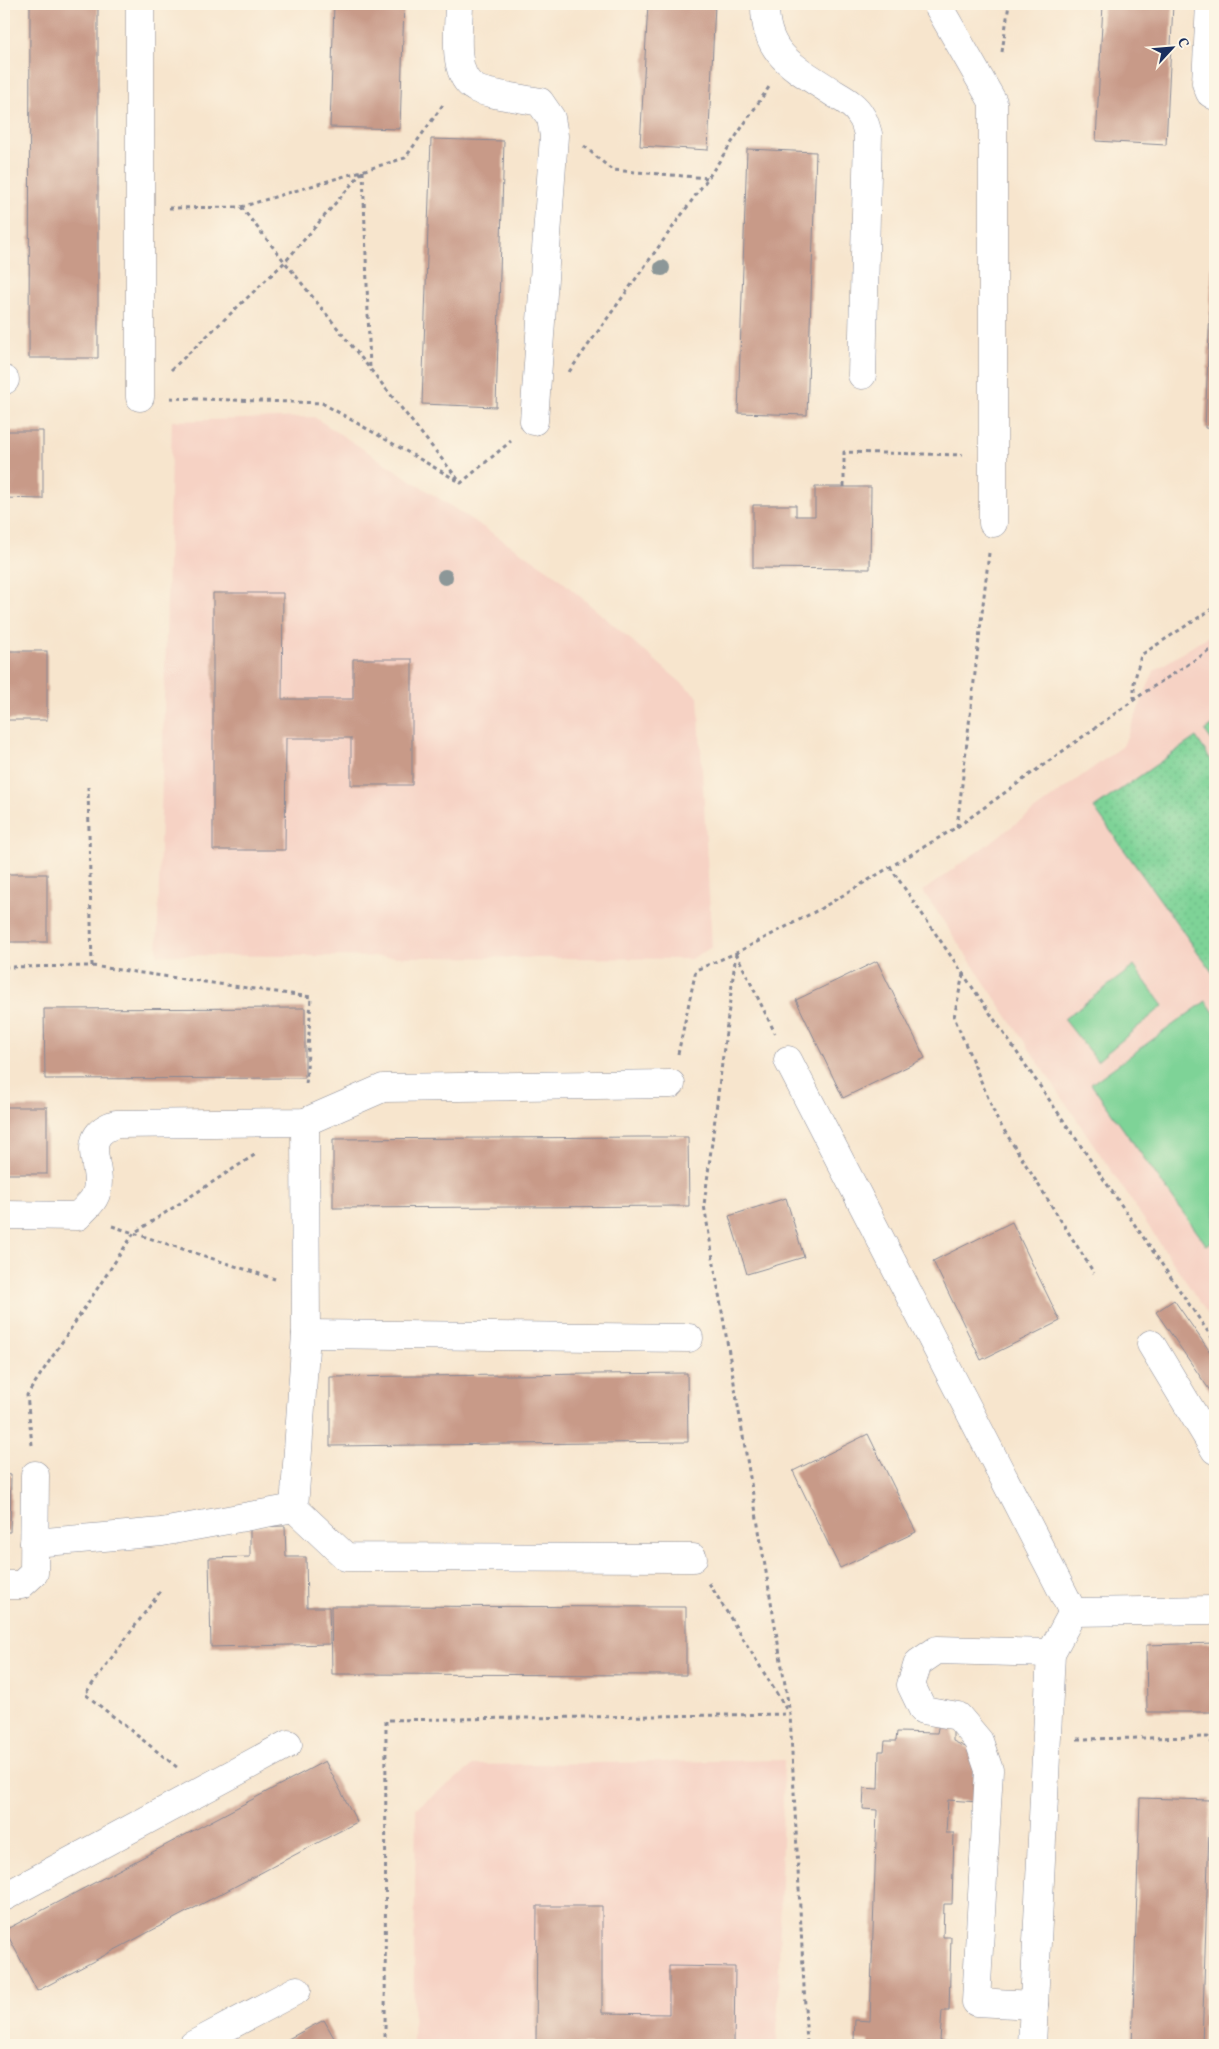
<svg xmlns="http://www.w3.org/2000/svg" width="1219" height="2049" font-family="Vollkorn,serif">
<defs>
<pattern id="grass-dots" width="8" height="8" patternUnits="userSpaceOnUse" patternTransform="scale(1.25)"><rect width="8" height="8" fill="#7ed397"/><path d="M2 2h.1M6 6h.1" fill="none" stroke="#6cb585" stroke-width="1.8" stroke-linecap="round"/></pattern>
</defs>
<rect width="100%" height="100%" fill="#fcf5e5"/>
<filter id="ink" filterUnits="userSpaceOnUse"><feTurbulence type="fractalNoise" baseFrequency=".02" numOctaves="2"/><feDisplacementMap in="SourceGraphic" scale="10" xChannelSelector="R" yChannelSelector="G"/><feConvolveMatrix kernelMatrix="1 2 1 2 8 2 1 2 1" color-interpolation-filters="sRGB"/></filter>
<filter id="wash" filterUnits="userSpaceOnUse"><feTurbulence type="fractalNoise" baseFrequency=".0096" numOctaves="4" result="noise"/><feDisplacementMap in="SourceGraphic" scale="20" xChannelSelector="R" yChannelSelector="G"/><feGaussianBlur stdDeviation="1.12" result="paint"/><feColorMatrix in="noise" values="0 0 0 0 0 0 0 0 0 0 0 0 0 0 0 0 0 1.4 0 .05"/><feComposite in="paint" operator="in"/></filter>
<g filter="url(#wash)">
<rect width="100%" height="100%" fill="#f7e5cd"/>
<g fill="#f6d2c4">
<polygon points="314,417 549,570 698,697 712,947 691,959 157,955 172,421"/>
<polygon points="1215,632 1215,1325 923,891 1123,746 1154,671"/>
<polygon points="784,1760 777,2045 413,2045 416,1808 474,1765"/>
</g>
<g fill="url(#grass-dots)" stroke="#4c817a">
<polygon points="1215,724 1215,745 1205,731"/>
<polygon points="1196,737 1215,766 1215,976 1094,808"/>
</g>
<g fill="#7ed397" stroke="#4c817a">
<polygon points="1134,966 1163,1006 1097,1061 1064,1019"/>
<polygon points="1206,1001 1215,1014 1215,1240 1207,1246 1091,1084"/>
</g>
<g id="blocks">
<g fill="#c89a88">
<polygon points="30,4 98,4 98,358 29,358"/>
<polygon points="334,4 404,4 400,129 330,127"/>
<polygon points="648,4 715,4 708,150 640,146"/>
<polygon points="1103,4 1173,4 1166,145 1096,141"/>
<polygon points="431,139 504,141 496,407 422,404"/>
<polygon points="747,149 816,152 807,415 738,413"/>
<polygon points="1214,212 1215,212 1215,429 1205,428"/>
<polygon points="4,431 43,431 43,499 4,498"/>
<polygon points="815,487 871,487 870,569 753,568 753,505 796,505 796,516 815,516"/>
<polygon points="213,593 283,593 282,699 353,699 353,659 412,659 412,785 351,785 351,738 286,738 285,850 213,850"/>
<rect x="4" y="651" width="43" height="69"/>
<rect x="4" y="874" width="43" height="68"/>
<polygon points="877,961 925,1058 843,1098 796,1000"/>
<polygon points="305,1008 305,1078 45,1079 44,1009"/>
<rect x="4" y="1107" width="43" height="67"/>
<polygon points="646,1137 688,1137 689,1206 333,1208 333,1139"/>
<polygon points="786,1198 804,1257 747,1274 729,1216"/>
<polygon points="1012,1222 1060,1321 981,1360 933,1261"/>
<polygon points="1174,1300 1215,1359 1215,1398 1156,1312"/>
<polygon points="687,1373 688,1442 330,1446 330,1377"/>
<polygon points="868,1434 916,1532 840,1568 793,1471"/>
<polygon points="4,1474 11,1475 10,1532 4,1532"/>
<polygon points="285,1526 286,1557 306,1557 307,1607 329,1607 330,1644 211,1647 209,1558 250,1557 250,1527"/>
<polygon points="331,1606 686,1607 686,1675 332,1674"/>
<polygon points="1215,1643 1215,1712 1147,1712 1146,1645"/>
<polygon points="939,1723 953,1729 953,1741 980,1754 979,1802 948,1800 946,1833 954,1833 952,1904 944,1904 943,1937 951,1937 949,2011 942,2011 940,2041 968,2043 971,2045 868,2045 868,2041 854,2040 855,2020 870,2021 877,1810 863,1809 864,1788 878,1789 879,1751 884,1751 885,1741 896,1741 897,1732 937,1733"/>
<polygon points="325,1761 357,1822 37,1991 5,1930"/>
<polygon points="1140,1798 1210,1800 1202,2045 1132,2045"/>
<polygon points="537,1906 602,1906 602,2013 669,2014 669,1966 735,1967 734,2045 536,2045"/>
<polygon points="324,2020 338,2045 277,2045 290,2038"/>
</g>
</g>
</g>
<g filter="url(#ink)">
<use href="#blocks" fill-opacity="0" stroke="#898a96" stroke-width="1"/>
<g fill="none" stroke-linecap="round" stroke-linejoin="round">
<g stroke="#898a96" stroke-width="29">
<g id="minor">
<path d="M459 4C459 28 451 75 475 88 484 94 527 99 540 102L551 118 554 136 534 421"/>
<path d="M765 4C764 57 797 68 835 94 845 100 856 106 861 116 865 121 866 128 868 134L862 375"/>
<polyline points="937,4 993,102 993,523"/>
<polyline points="1210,4 1206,83 1210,93 1215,96"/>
<polyline points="4,380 5,380"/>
<polyline points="140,397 140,4"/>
<polyline points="788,1060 1073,1612"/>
<polyline points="305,1122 306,1334 294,1508 346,1557 693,1558"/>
<path d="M4 1215 78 1216C83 1210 90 1205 94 1198 109 1172 73 1137 116 1124L305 1122 383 1088 671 1084"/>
<polyline points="306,1334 689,1338"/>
<polyline points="1151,1344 1215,1450"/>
<polyline points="34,1543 162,1532 294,1508"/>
<polyline points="4,1585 21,1585 34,1573 35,1475"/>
<polyline points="1073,1612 1215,1610"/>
<polyline points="4,1897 288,1744"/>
<polyline points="1034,2005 976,2002 989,1770 979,1741 958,1716 923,1710 911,1685 918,1663 937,1650 1051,1653"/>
<polyline points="193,2045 297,1990"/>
<polyline points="1032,2045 1051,1653 1073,1612"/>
</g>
</g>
<g stroke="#898a96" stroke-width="3" stroke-dasharray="4 4" stroke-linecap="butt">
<polyline points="1002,52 1009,4"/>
<polyline points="584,146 612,170 708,178"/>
<polyline points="363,171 370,369"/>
<polyline points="241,207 405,158 445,102"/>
<polyline points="169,208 241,207 461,483 511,441"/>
<polyline points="171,370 285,262 363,171"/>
<polyline points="569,372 708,178 769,87"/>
<polyline points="170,398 322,403 458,481"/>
<polyline points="844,487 844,452 963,455"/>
<polyline points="1134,700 1134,683 1141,655 1215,607"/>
<polyline points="957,827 989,553"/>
<polyline points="890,867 1215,1342"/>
<polyline points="736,953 704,1205 790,1714 807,2045"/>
<polyline points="736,953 775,1033"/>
<polyline points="92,966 311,997 306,1087"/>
<polyline points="4,967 92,966 88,787"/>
<polyline points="963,974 954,1017 997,1119 1094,1273"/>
<polyline points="678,1054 696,970 736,953 820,909 957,827 1145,692 1215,647"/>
<polyline points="112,1226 275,1279"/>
<polyline points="32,1445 27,1395 134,1233 256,1154"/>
<polyline points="709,1583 788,1712"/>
<polyline points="160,1592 85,1694 178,1768"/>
<polyline points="1077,1739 1208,1737 1215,1747"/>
<polyline points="385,2045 386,1720 790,1714"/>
</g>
<use href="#minor" stroke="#fff" stroke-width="28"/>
</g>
<g fill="#8c9798">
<circle cx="662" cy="268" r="8"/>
<circle cx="445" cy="577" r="8"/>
</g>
</g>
<rect width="1219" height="2049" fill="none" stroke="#fcf5e5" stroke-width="20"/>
<g transform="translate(1172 48) rotate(64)" stroke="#fcf5e5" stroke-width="4" paint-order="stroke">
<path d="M0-4L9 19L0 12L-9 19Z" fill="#1b2f5e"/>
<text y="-8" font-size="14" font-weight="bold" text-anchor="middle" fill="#1b2f5e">С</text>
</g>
</svg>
